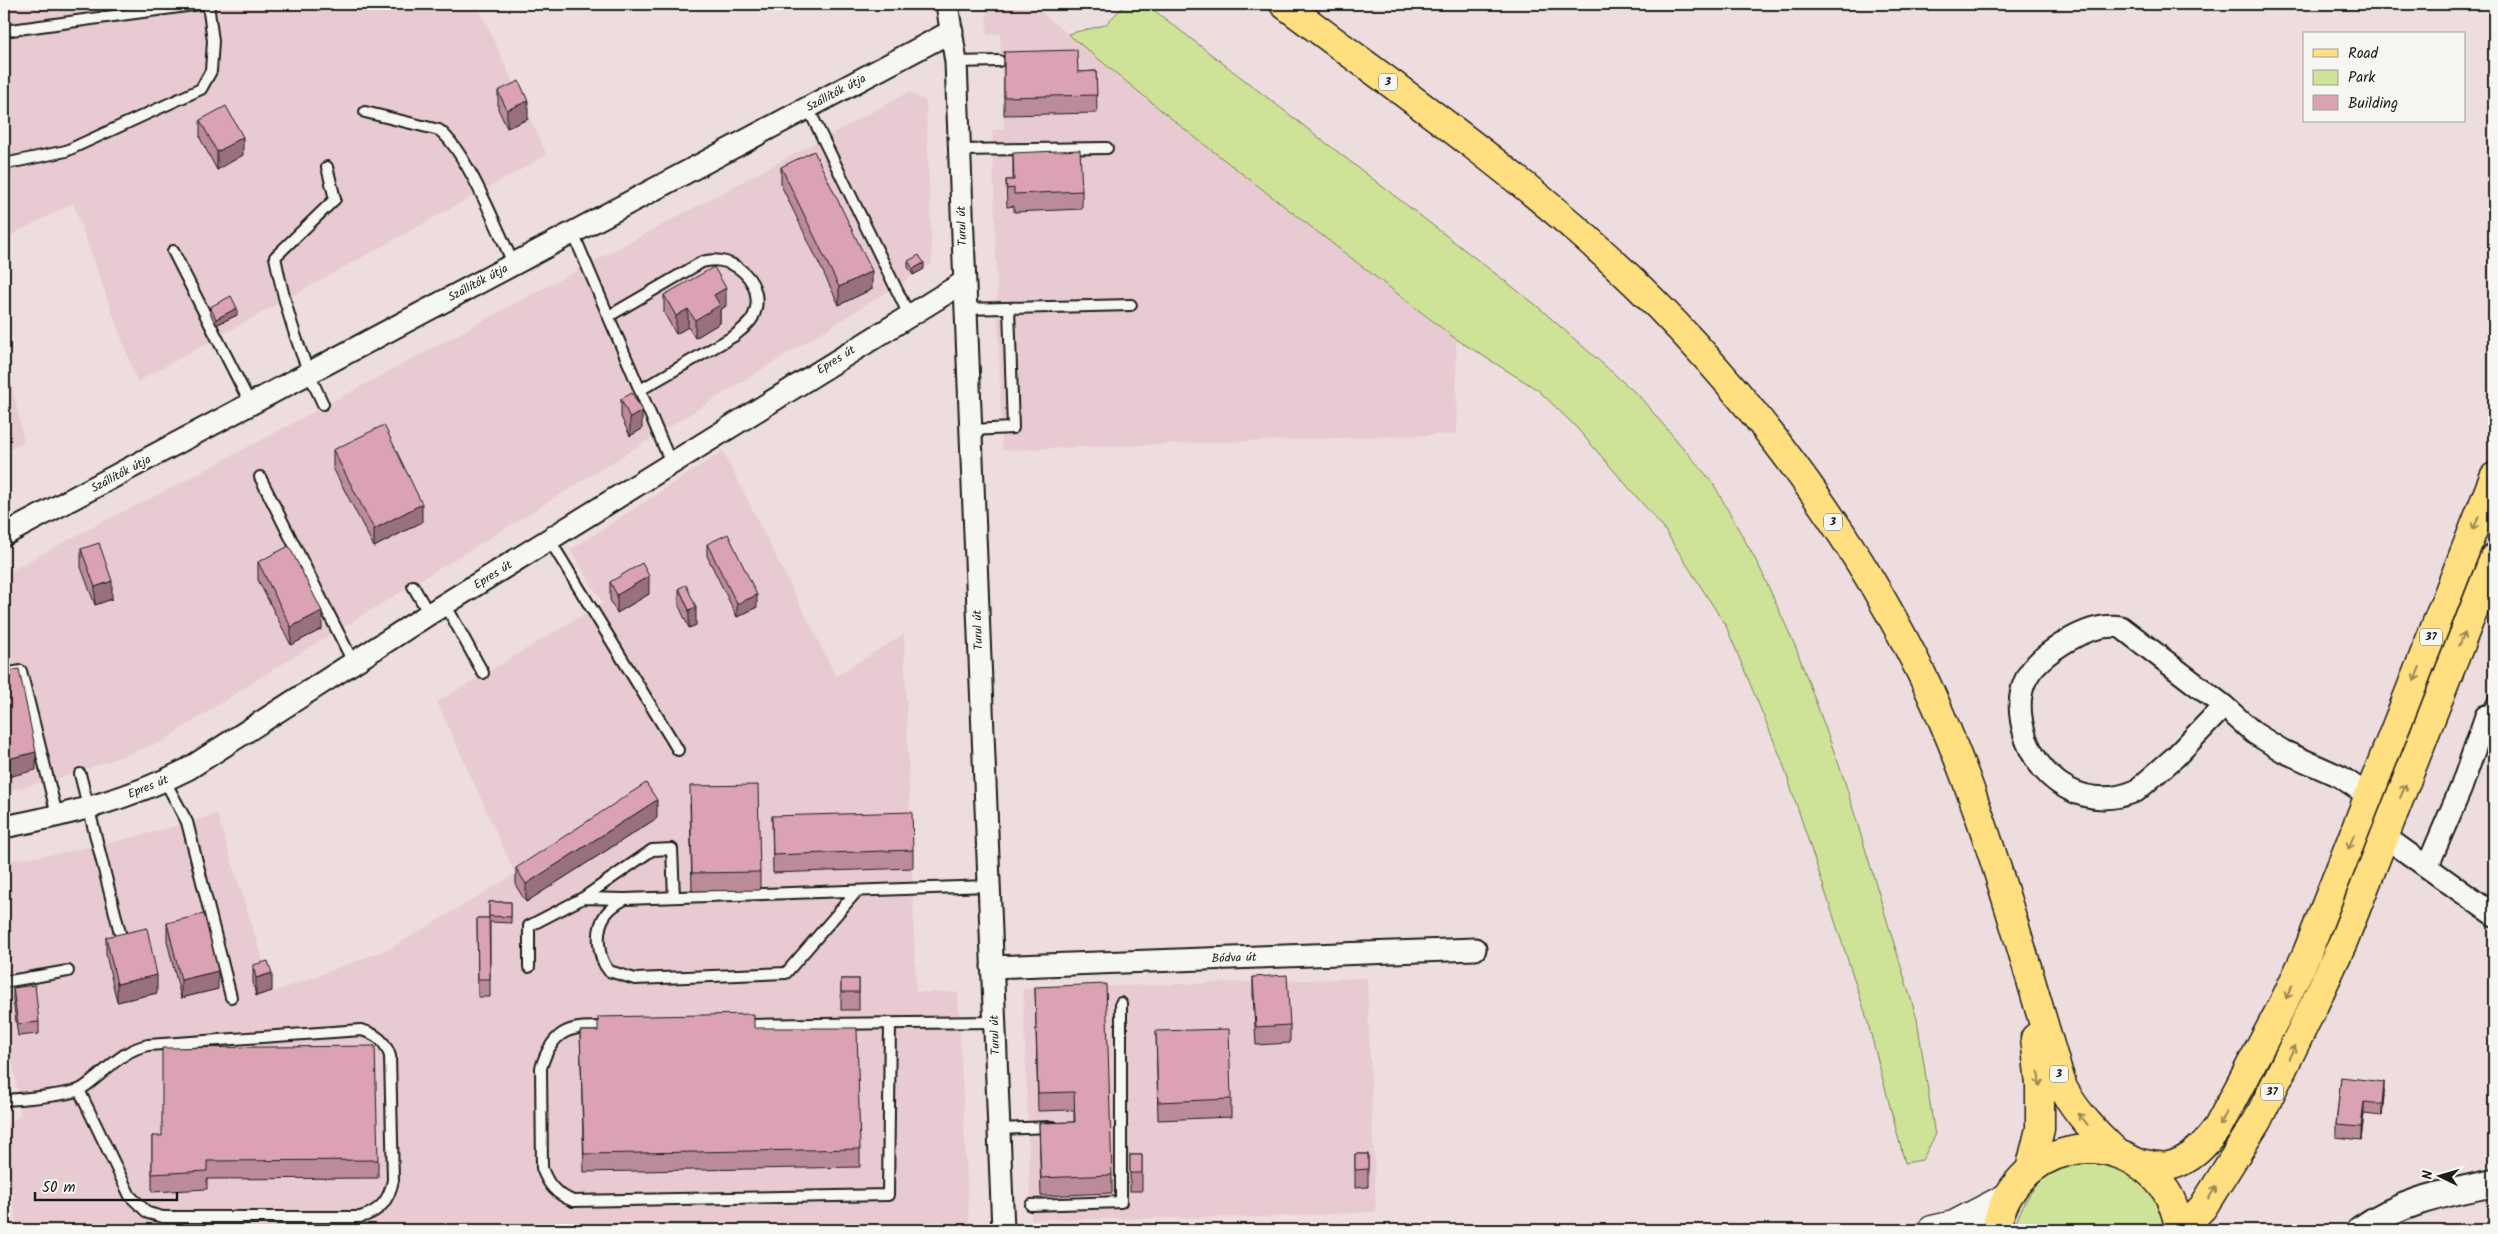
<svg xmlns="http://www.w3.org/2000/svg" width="2498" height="1234" font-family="Kalam,sans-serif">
<rect width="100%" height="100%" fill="#eedddf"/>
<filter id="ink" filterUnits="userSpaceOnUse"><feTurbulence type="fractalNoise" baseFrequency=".02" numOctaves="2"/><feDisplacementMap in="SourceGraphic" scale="10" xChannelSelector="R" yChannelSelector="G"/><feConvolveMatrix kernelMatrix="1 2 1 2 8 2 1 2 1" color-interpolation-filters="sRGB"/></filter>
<g filter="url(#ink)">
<g fill="#e8cbd2">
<polygon points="4,4 477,4 547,155 137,382 73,203 4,239"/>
<polygon points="986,4 1031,4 1183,128 1456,339 1457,434 1002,450 992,130 1004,129 1000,34 987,35"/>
<polygon points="909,92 926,101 932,264 503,530 269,672 161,742 71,775 4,792 4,574 94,526 177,485"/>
<polygon points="4,347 24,442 4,454"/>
<polygon points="723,451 836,676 904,634 916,992 958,992 969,1223 474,1230 17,1230 4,1134 4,1126 21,1116 13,1065 4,1062 4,861 56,854 135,837 217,814 273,992 391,948 515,874 437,702 603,603 570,550"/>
<polygon points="1367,978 1376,1212 1262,1217 1031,1220 1023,989"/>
</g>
<g fill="#cee397" stroke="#75805a">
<polygon points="1126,4 1146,4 1536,305 1639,396 1713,483 1759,566 1796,648 1843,776 1917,1019 1935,1136 1922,1160 1905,1163 1865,1012 1781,758 1726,626 1662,526 1575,426 1538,390 1456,339 1183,128 1068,34 1105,25"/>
<path d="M2103 1162C2151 1177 2150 1189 2171 1230H2014C2028 1181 2052 1164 2103 1162Z"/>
</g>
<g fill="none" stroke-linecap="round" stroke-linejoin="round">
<g stroke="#1c1c1c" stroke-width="14">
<g id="service">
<polyline points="4,31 201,4"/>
<polyline points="956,62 999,61"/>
<polyline points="808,108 909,315"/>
<path d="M365 112 439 130C466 150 498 231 514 265"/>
<polyline points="959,150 1107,148"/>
<polyline points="4,164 66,151 201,89 211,71 213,41 208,4"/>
<polyline points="573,233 671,463"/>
<polyline points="173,251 251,405"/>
<polyline points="965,309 1131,305"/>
<path d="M609 316 702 262C734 252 768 285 753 317 749 325 741 330 734 336L640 390"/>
<path d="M323 404C300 357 285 308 275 257L335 199 327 167"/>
<polyline points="970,430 1013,428 1009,308"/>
<polyline points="260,477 354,664"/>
<polyline points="549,539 678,750"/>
<polyline points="413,586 429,614"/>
<polyline points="445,604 483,673"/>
<polyline points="4,674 21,671 57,815"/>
<polyline points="2486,716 2494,700"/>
<polyline points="80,774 123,945"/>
<polyline points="165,781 187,822 231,997"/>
<path d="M857 891 786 973 635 979 609 971C597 957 595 929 606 914 611 907 618 903 625 899L988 886"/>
<polyline points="583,898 652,850 672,849 674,897"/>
<polyline points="529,967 529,926 583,898 624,899"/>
<polyline points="4,982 68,971"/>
<polyline points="741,1025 995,1022"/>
<path d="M611 1027C573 1027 554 1025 541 1068L542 1168C548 1185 556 1194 573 1201L888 1195 890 1023"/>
<path d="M4 1100C19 1099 70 1095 81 1089 105 1074 119 1051 148 1045L361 1030C377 1034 385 1041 390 1056L393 1180C389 1200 380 1212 360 1217H163L148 1213 130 1196 79 1090"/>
<polyline points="999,1129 1053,1127"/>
<polyline points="1031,1205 1121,1202 1121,1003"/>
</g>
</g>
<g stroke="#1c1c1c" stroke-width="25">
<g id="minor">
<polyline points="947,4 956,62 1003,1230"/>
<polyline points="4,535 952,31"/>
<path d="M2224 706 2175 757 2136 791C2087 811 2043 784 2026 739 2020 720 2017 697 2026 679 2034 662 2052 650 2067 641 2084 631 2103 624 2121 627L2224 706 2254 733 2283 751 2341 777 2369 796"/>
<path d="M4 827C67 815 130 799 188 769L429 614 964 282"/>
<polyline points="2384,836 2494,915"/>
<polyline points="2428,865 2461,788 2486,716"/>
<polyline points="992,967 1475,949"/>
</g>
</g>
<g stroke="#1c1c1c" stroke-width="30">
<path id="tertiary" d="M2360 1230C2400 1201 2447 1193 2494 1183"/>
</g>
<g stroke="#1c1c1c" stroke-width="31">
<polyline id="secondary" points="1932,1230 1954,1225 2006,1198"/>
</g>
<g stroke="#1c1c1c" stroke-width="31">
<g id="primary">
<path d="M1284 4C1385 80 1490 153 1584 236 1722 357 1847 518 1926 683 1987 813 2021 952 2063 1088 2077 1114 2096 1133 2117 1153"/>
<path d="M2137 1163C2147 1164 2160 1168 2169 1166 2191 1161 2206 1144 2218 1127L2282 1006 2307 953 2494 477"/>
<polyline points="2030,1170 2040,1129 2040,1084 2035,1038"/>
<path d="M1996 1230C2011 1145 2116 1119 2166 1191 2174 1203 2177 1217 2180 1230"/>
<polyline points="2181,1230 2203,1207 2257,1121 2314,1005 2343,942 2494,558"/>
</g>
</g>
<use href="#service" stroke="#f6f6f2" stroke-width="10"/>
<use href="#minor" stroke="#f6f6f2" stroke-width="21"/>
<use href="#tertiary" stroke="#f6f6f2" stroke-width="26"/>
<use href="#secondary" stroke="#f6f6f2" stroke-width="28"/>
<use href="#primary" stroke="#ffdf80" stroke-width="28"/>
</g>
<g fill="#bb8b9a" stroke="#1c1c1c">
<polygon points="38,4 61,4 38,7"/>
<polygon points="1004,52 1078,72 1096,71 1097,113 1004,115"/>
<polygon points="498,91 528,119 507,128 498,109"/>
<polygon points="200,120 243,155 217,170 200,138"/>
<polygon points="1013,153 1082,191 1082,209 1014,212 1014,206 1007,207 1006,180 1013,180"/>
<polygon points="781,167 872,289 839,305 781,185"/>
<polygon points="908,261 924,269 913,275 908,267"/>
<polygon points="664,295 726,306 720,310 720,323 695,338 688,327 676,334 664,313"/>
<polygon points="210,307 237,315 216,325 210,313"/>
<polygon points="4,398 7,415 7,433 4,434"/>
<polygon points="621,399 642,429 630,436 621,417"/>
<polygon points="333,450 422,522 374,547 333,468"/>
<polygon points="707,544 757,607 737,617 707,556"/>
<polygon points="81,549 112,599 95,605 81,567"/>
<polygon points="258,562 322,629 291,645 258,580"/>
<polygon points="610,582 649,594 617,613 610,600"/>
<polygon points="679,588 696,625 689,628 679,606"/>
<polygon points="690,804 760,872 760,890 692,891"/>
<polygon points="772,816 913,850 913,868 773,873"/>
<polygon points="657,818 526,902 516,886 516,868"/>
<polygon points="489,902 511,902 511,923 490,922 490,997 478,997 477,918 489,918"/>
<polygon points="167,923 218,989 181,998 167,941"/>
<polygon points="106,937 157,993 117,1002 106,955"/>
<polygon points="253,965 272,991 256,996 253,983"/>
<polygon points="1253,977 1290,1025 1290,1043 1256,1045 1253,995"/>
<rect x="841" y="979" width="18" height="31"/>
<polygon points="1035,987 1112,1175 1112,1193 1041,1196 1039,1123 1074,1122 1074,1110 1038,1111"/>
<polygon points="13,988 39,1022 39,1034 18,1036 13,1000"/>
<polygon points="754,1028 860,1149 860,1167 584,1172 580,1031"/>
<polygon points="1156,1031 1231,1099 1231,1117 1158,1120"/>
<polygon points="2341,1077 2384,1095 2382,1116 2364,1114 2361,1140 2336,1137 2336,1125"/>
<polygon points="152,1136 378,1160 378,1178 207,1179 207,1189 152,1192"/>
<polygon points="1355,1154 1368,1154 1368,1187 1355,1188"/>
<rect x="1130" y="1155" width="12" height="36"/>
</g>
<g fill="#99717d" stroke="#1c1c1c">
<polygon points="528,101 528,119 507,128 507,110"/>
<polygon points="243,137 243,155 217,170 217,152"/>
<polygon points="924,263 924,269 913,275 913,269"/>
<polygon points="872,271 872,289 839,305 839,287"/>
<polygon points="726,288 726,306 720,310 720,323 695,338 695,320 714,295"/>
<polygon points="237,308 237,315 216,325 216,319"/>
<polygon points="688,309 688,327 676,334 676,316"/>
<polygon points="642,411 642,429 630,436 630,418"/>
<polygon points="422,504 422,522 374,547 374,529"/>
<polygon points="649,576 649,594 617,613 617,595"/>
<polygon points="112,581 112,599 95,605 95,587"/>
<polygon points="757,595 757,607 737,617 737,604"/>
<polygon points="696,607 696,625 689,628 689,610"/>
<polygon points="322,611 322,629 291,645 291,627"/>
<polygon points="36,752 36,770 4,778 4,760"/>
<polygon points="657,800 657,818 526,902 526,884"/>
<polygon points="218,971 218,989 181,998 181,980"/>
<polygon points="272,973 272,991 256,996 256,978"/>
<polygon points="157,975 157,993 117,1002 117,984"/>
<polygon points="2384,1082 2384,1095 2382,1116 2382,1104"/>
<polygon points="2364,1102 2364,1114 2361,1140 2361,1127"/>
</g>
<g fill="#daa2b3" stroke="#1c1c1c">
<polygon points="1077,50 1078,72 1096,71 1097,95 1004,97 1004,52"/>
<polygon points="519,81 528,101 507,110 498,91"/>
<polygon points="226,106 243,137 217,152 200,120"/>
<polygon points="1080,150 1082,191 1014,194 1014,188 1007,189 1006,180 1014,180 1013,153"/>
<polygon points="814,151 872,271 839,287 781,167"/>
<polygon points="919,255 924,263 913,269 908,261"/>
<polygon points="714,267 726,288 714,295 720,305 695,320 688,309 676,316 664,295"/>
<polygon points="231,296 237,308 216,319 210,307"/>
<polygon points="632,393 642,411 630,418 621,399"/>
<polygon points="4,398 6,398 7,415 4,416"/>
<polygon points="384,425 422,504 374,529 333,450"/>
<polygon points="728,534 757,595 737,604 707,544"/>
<polygon points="99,543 112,581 95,587 81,549"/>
<polygon points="289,546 322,611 291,627 258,562"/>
<polygon points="642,563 649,576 617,595 610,582"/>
<polygon points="686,585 696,607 689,610 679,588"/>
<polygon points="19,669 36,752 4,760 4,672"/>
<polygon points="646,783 657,800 526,884 516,868"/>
<polygon points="758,785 760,872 692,873 690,786"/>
<polygon points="912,812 913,850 773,855 772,816"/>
<polygon points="489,902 511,902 511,917 489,916"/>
<polygon points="204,914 218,971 181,980 167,923"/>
<polygon points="477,918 489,918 490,979 478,979"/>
<polygon points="147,928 157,975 117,984 106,937"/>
<polygon points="268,961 272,973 256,978 253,965"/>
<polygon points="1287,975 1290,1025 1256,1027 1253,977"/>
<rect x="841" y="979" width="18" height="13"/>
<polygon points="1106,984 1112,1175 1041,1178 1039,1123 1075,1122 1074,1092 1038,1093 1035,987"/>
<polygon points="35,985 39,1022 18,1024 13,988"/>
<polygon points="754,1014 754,1028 857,1028 860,1149 584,1154 580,1031 598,1031 598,1017"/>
<polygon points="1229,1029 1231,1099 1158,1102 1156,1031"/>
<polygon points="375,1046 378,1160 207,1161 207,1171 152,1174 152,1136 162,1136 162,1048"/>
<polygon points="2341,1077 2384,1082 2382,1104 2364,1102 2361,1127 2336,1125"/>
<polygon points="1355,1154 1368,1154 1368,1169 1355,1170"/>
<rect x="1130" y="1155" width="12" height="18"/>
</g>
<defs><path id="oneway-shaft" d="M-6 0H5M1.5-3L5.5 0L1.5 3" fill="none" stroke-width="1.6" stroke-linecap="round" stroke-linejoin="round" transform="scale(1.25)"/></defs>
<g stroke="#998753">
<use href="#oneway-shaft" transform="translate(2476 523) rotate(112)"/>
<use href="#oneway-shaft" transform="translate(2462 639) rotate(-68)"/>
<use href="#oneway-shaft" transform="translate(2417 674) rotate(112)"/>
<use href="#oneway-shaft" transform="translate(2403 791) rotate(-67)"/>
<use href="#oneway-shaft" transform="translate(2351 842) rotate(112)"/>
<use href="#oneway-shaft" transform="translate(2289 992) rotate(115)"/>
<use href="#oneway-shaft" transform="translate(2292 1052) rotate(-64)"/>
<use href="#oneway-shaft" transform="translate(2039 1079) rotate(85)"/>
<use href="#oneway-shaft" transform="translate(2083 1119) rotate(-129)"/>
<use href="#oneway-shaft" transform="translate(2223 1119) rotate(118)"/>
<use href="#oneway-shaft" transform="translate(2212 1193) rotate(-59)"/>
</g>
</g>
<g text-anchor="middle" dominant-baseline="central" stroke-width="4" stroke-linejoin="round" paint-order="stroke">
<g fill="#f6f6f2" stroke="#5d5d5c" stroke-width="1">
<rect x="1379" y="73.5" width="18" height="17" rx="4"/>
<rect x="1824" y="513.5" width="18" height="17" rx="4"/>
<rect x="2420" y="628.5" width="22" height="17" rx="4"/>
<rect x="2050" y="1065.5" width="18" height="17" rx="4"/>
<rect x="2261" y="1083.5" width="22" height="17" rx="4"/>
</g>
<g font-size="11" font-weight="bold" fill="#1c1c1c">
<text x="1388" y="82">3</text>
<text x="1833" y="522">3</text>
<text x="2431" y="637">37</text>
<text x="2059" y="1074">3</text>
<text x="2272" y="1092">37</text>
</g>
<g font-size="12" fill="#1c1c1c" stroke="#f6f6f2">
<text transform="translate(836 93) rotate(-28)">Szállítók útja</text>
<text transform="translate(962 226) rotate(-92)">Turul út</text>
<text transform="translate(478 283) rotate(-28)">Szállítók útja</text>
<text transform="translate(836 360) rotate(-32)">Epres út</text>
<text transform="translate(121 474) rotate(-28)">Szállítók útja</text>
<text transform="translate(493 575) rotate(-32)">Epres út</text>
<text transform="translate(978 630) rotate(-92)">Turul út</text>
<text transform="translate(148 787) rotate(-22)">Epres út</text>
<text transform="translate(1234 958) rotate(-2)">Bódva út</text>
<text transform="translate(995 1035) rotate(-92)">Turul út</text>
</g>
</g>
<rect width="2498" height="1234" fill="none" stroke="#f6f6f2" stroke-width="20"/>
<rect x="10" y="10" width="2478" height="1214" fill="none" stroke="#1c1c1c" stroke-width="2" filter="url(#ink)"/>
<rect x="2303" y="32" width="162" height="90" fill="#f6f6f2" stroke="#9f9f9c"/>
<rect x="2313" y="49" width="25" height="8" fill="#ffdf80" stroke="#9f9f9c"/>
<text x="2348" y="58" font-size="15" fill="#1c1c1c">Road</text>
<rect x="2313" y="70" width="25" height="15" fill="#cee397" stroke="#9f9f9c"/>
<text x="2348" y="82" font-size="15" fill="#1c1c1c">Park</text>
<rect x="2313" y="95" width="25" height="15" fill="#daa2b3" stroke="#9f9f9c"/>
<text x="2348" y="108" font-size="15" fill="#1c1c1c">Building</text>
<g transform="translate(2440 1176) rotate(275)" stroke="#f6f6f2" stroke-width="4" paint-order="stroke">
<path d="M0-4L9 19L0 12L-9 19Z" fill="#1c1c1c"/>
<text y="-8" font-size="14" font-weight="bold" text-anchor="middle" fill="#1c1c1c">N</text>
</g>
<path d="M35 1192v8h142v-8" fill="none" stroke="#1c1c1c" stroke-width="2.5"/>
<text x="42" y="1192" font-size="15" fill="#1c1c1c" stroke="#f6f6f2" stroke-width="4" paint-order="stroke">50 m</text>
</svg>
